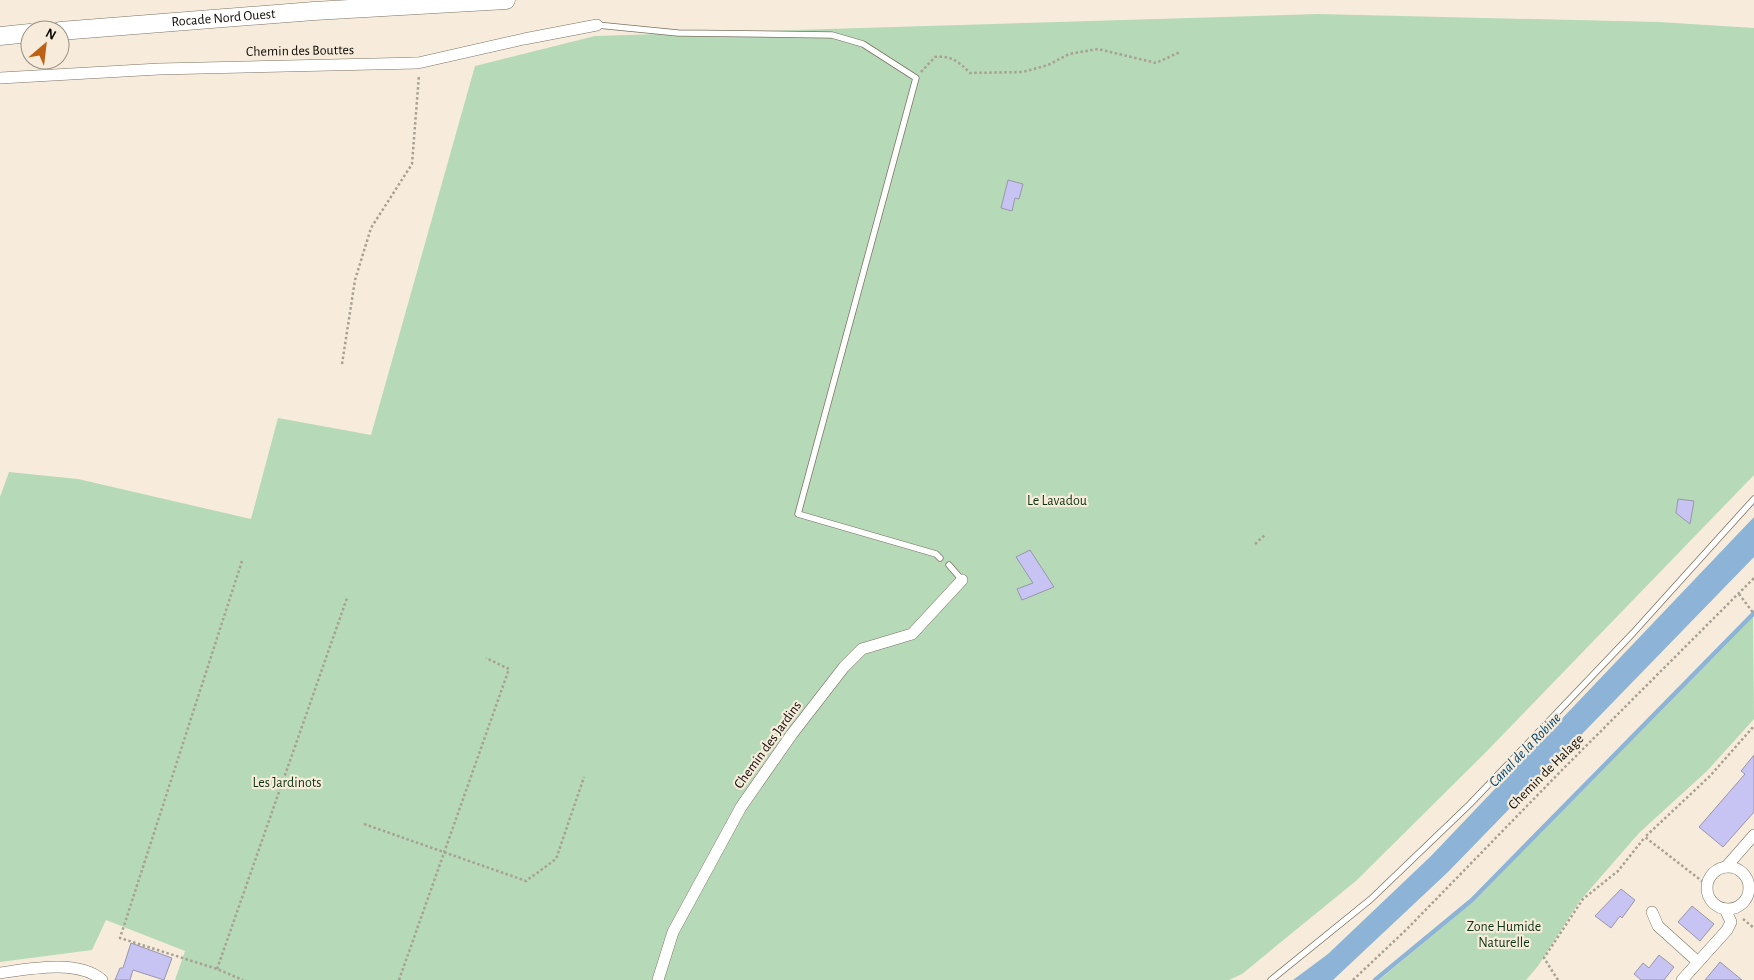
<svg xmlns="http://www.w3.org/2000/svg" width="1754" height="980" font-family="'Alegreya Sans',sans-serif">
<rect width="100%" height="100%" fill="#f7ecdb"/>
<g fill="#b6d9b7">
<polygon points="1318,14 1659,22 1754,28 1754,475 1485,753 1357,880 1242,974 1229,980 175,980 185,951 106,920 92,950 0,962 0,497 9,472 78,479 251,519 278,418 371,435 475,66 595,36"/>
<polygon points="1753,617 1754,719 1707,771 1639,833 1579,902 1538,966 1526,980 1379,980 1474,901"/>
</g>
<polygon fill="#8db4d6" points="1754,517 1754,557 1448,872 1333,980 1293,980 1328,954 1431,856"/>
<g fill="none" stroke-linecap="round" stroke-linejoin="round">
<polyline stroke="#8db4d6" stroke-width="4.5" points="1375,980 1472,900 1754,613"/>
</g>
<g fill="#c7c3f2" stroke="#9997a9">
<polygon points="1008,180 1023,184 1019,199 1015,198 1012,211 1001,208"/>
<polygon points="1678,499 1694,501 1690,524 1676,513"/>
<polygon points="1030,550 1054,587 1022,600 1017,589 1033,583 1016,557"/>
<polygon points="1754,755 1754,812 1723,847 1699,827 1745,774 1741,771"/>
<polygon points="1621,889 1635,900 1622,918 1620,916 1611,928 1595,916"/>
<polygon points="1692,906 1714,924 1700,941 1678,922"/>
<polygon points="131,943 172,958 164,980 133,970 130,980 115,980 120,968 123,968"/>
<polygon points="1659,955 1674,967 1664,980 1641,980 1634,974 1643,963 1649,968"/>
<polygon points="1720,962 1742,980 1705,980"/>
</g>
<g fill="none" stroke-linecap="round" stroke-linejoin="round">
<g stroke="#7c7263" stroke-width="7">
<g id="lane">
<polyline points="597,25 678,33 832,35 863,44 916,78 798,514 936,554 940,558"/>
<polyline points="949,565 962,580"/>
<polyline points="1271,980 1371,899 1470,804 1633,633 1754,499"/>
</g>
</g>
<g stroke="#7c7263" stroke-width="12">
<g id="street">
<polyline points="0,78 159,69 418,63 524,39 597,25"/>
<polyline points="1726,867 1754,835"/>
<circle cx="1728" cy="888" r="21"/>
<polyline points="1652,912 1658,926 1698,962"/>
<path d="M0 973C29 969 78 959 102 980"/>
<polyline points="658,980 673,932 741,807 792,734 844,667 862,649 912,634 962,580"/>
<polyline points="1682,980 1727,930 1731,922 1725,909"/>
</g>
</g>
<g stroke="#7c7263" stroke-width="19">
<g id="primary">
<path id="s1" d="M60 31 314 11 506 0"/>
<polyline points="0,36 30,33"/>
</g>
</g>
<g stroke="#a8a093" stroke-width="2.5" stroke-dasharray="2.5 2.5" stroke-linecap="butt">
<path d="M921 72 935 57C951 55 959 62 970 73L1023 72 1048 65 1069 54 1098 49 1156 63 1180 52"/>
<polyline points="342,364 355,280 371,228 412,164 419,75"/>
<polyline points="1255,544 1266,534"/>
<polyline points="242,561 120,938 217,969 243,980"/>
<polyline points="1739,594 1754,614"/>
<polyline points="364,824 526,881 556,859 584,777"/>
<polyline points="1707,885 1645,837 1710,776 1754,726"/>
<polyline points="1743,919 1754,928"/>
<polyline points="217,969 347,598"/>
<polyline points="399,980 509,669 486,658"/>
<polyline points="1353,980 1407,929 1562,770 1754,578"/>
<polyline points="1558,980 1544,958 1583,899 1618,871 1645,837"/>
</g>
<use href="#lane" stroke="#fff" stroke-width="5.5"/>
<use href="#street" stroke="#fff" stroke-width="11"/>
<use href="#primary" stroke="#fff" stroke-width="18"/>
</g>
<g text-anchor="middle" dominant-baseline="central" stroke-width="4.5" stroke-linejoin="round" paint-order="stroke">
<g font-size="14" fill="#0f0c07" stroke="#f7ecdb">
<text stroke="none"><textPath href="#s1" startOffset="164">Rocade Nord Ouest</textPath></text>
<text transform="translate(300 51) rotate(-1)">Chemin des Bouttes</text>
<text transform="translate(768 745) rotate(-54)">Chemin des Jardins</text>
<text transform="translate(1546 772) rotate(-45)">Chemin de Halage</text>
</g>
<g font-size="14" fill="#0c3612" stroke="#f7ecdb">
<text x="1057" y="501">Le Lavadou</text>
<text x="287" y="783">Les Jardinots</text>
<text x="1504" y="927">Zone Humide<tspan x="1504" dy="16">Naturelle</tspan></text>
</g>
<g font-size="15" font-style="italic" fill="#014570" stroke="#f7ecdb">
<text transform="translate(1525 750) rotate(-46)">Canal de la Robine</text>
</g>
</g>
<g transform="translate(45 45) rotate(28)"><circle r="24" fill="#f7ecdb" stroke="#9a9286"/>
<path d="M0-4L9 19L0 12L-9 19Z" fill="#be6114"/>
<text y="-8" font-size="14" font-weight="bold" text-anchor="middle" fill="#0f0c07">N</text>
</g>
</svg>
